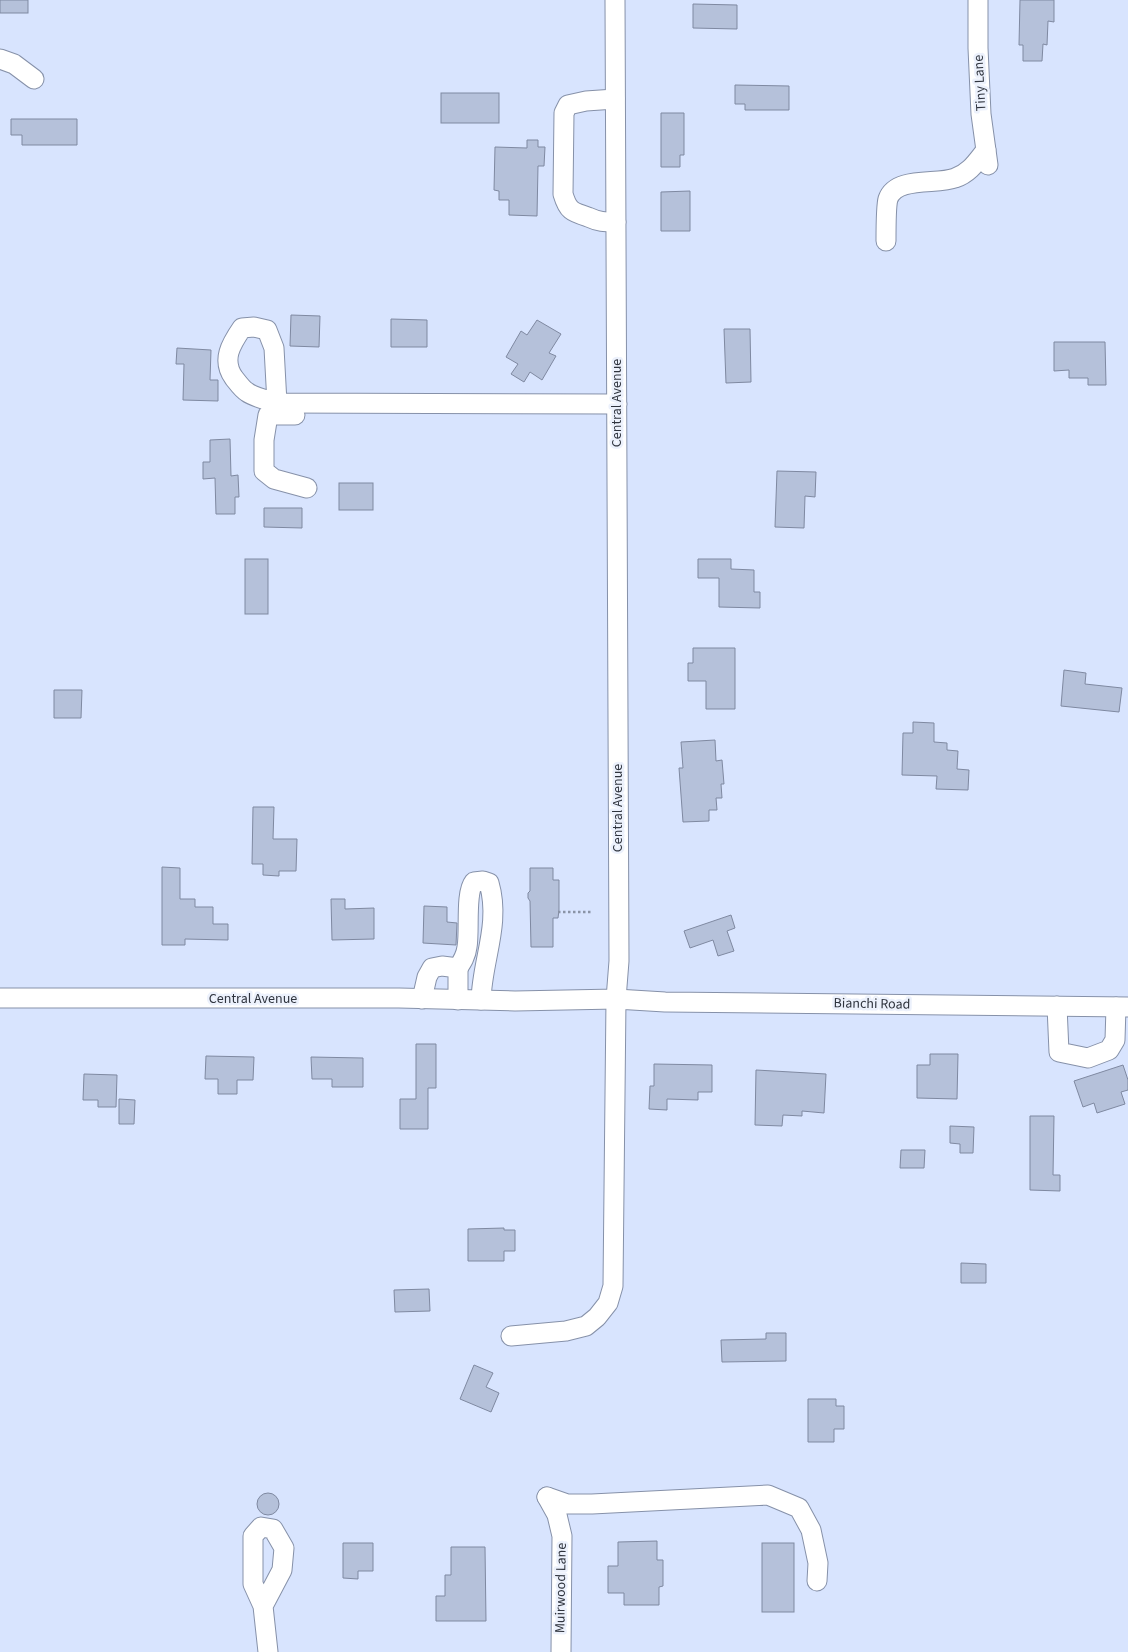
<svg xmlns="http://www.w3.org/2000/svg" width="1128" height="1652" font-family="'Source Sans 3',sans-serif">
<rect width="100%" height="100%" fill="#d8e4fe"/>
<g fill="#b5c1da" stroke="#7f89a1">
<rect x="0" y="0" width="28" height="13"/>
<polygon points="1020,0 1054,0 1054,22 1048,21 1047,45 1043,44 1042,61 1023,61 1023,45 1019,45"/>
<polygon points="693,4 737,5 737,29 693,28"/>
<polygon points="735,85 789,86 789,110 745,110 745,104 735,104"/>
<rect x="441" y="93" width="58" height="30"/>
<polygon points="661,113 684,113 684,155 680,155 680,167 661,167"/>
<polygon points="11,119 77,119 77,145 22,145 22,135 11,135"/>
<polygon points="527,140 538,140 538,147 545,147 544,166 538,166 537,216 509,215 509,200 499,200 499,191 494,190 495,147 527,148"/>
<polygon points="690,191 690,231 661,231 661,192"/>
<polygon points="291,315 320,316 319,347 290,346"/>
<polygon points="391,319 427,320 427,347 391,347"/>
<polygon points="537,320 561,334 549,353 556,356 542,380 530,372 524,382 511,374 518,364 506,357 521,331 527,335"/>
<polygon points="724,329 750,329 751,382 726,383"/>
<polygon points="1054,342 1105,342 1106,385 1088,385 1088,378 1069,378 1069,370 1054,371"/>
<polygon points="177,348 211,350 210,380 218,380 218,401 183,400 184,364 176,364"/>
<polygon points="230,439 231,476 238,475 239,497 235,497 235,514 216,514 215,478 203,479 203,462 210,462 210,440"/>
<polygon points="777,471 816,472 815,497 805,496 804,528 775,527"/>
<rect x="339" y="483" width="34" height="27"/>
<polygon points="264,508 302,508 302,528 264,527"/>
<rect x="245" y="559" width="23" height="55"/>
<polygon points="698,559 731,559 731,569 754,570 754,592 760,592 760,608 719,607 719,578 698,578"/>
<polygon points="693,648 735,648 735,709 706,709 706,681 688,681 688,663 693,663"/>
<polygon points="1064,670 1086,673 1085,684 1122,688 1119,712 1061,706"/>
<polygon points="54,690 82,690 81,718 54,718"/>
<polygon points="913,722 934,723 934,742 947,743 947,750 958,751 957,769 969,770 968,790 936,789 937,776 902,775 903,733 913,733"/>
<polygon points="715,740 716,761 722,760 724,784 721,784 722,798 716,798 717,810 709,810 709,821 683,822 679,768 683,768 681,742"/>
<polygon points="253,807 274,807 273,839 297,839 296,871 279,871 279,876 263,875 263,864 252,864"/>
<polygon points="162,867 180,868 180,899 195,899 195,907 213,907 213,924 228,924 228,940 185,939 185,945 162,945"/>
<polygon points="530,868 553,868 553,880 559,880 559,910 558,918 553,918 553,947 531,947 530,901 528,898 528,893 530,891"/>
<polygon points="331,899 345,899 345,909 374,908 374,939 332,940"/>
<polygon points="424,906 447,907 447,922 457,923 456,945 423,943"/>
<polygon points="731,915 735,928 727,931 734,951 718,956 713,940 690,948 684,931"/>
<polygon points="416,1044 436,1044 436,1088 428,1088 428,1129 400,1129 400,1099 416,1099"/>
<polygon points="930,1054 958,1054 957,1099 917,1098 917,1065 930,1065"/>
<polygon points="206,1056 254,1057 253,1080 237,1080 237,1094 218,1094 218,1079 205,1079"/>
<polygon points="311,1057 363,1058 363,1087 332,1087 332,1079 312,1079"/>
<polygon points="654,1064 712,1065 712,1092 698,1092 698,1100 667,1099 667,1110 649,1109 650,1086 654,1086"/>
<polygon points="1123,1065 1128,1080 1128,1090 1121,1092 1125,1104 1097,1113 1094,1103 1083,1107 1074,1081"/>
<polygon points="756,1070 826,1074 824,1113 802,1111 802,1116 783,1115 782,1126 755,1125"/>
<polygon points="84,1074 117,1075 116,1107 98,1107 98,1100 83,1100"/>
<polygon points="119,1099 135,1100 134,1124 119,1124"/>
<polygon points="1030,1116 1054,1116 1053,1175 1060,1175 1060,1191 1030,1190"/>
<polygon points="950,1126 974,1127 973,1153 960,1153 960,1144 950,1143"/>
<polygon points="901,1150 925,1150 924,1168 900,1168"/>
<polygon points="504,1228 504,1230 515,1230 515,1251 504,1251 504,1261 468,1261 468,1229"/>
<polygon points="961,1263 986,1264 986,1283 961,1283"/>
<polygon points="429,1289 430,1311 395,1312 394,1290"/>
<polygon points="766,1333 786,1333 786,1361 722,1362 721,1340 766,1339"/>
<polygon points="474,1365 493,1373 486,1387 499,1393 491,1412 460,1399"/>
<polygon points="808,1399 836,1399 836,1406 844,1406 844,1429 834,1429 834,1442 808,1442"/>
<circle cx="268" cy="1504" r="11"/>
<polygon points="657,1541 657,1560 663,1560 663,1586 659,1587 659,1605 624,1605 624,1593 608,1593 608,1566 618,1566 618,1542"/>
<polygon points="343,1543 373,1543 373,1571 358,1571 358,1579 343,1578"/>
<rect x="762" y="1543" width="32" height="69"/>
<polygon points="451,1547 485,1547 486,1621 436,1621 436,1596 445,1596 445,1575 451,1575"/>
</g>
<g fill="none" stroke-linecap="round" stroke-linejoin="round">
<g stroke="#8691a9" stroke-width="21">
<g id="minor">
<polyline points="978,0 978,48 981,114 988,165"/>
<polyline points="0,59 14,64 34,79"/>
<path d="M615 99 586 101 568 105 564 113 563 194C568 211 572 212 588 217 599 222 604 222 616 222"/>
<path d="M886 241C886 232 886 206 888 199 896 176 937 185 955 178 970 173 977 161 986 150"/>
<path d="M277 403 274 348 267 330 254 327 242 328C231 344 221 360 234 378 238 383 242 389 247 392 255 398 268 400 277 403L617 404"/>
<polyline points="295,415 268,415 264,440 264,471 274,479 307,488"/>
<path d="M458 968C462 962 466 956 467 947 470 931 465 893 474 882L483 881 489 883C501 924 482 960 481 1000"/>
<polyline points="0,998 399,998 515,1001 616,999 619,961 615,0"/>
<polyline points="422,999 427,977 432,968 442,966 458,968 458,1000"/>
<polyline points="1057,1006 1059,1052 1088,1058 1109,1050 1115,1040 1116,1007"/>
<polyline points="511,1336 566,1331 586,1326 597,1317 608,1303 613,1286 616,999 665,1002 1128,1007"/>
<polyline points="547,1497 567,1504 592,1504 768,1495 799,1508 811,1530 818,1563 817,1581"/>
<polyline points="547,1497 557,1515 562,1536 561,1652"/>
<polyline points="263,1606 282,1570 284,1548 273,1529 261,1527 253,1536 253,1584 263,1606 268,1652"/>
</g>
</g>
<polyline stroke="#8a93a6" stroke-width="2.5" stroke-dasharray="2.5 2.5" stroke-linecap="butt" points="558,912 591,912"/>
<use href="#minor" stroke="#fff" stroke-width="19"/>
</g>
<g text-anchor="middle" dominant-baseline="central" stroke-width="5" stroke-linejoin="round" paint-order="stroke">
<g font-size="14" fill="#2f343e" stroke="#ecf1fc">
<text transform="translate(980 83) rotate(-93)">Tiny Lane</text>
<text transform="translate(617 403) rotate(-90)">Central Avenue</text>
<text transform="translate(618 808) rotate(-90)">Central Avenue</text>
<text x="253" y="999">Central Avenue</text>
<text transform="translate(872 1004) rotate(1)">Bianchi Road</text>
<text transform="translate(561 1588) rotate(-89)">Muirwood Lane</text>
</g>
</g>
</svg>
